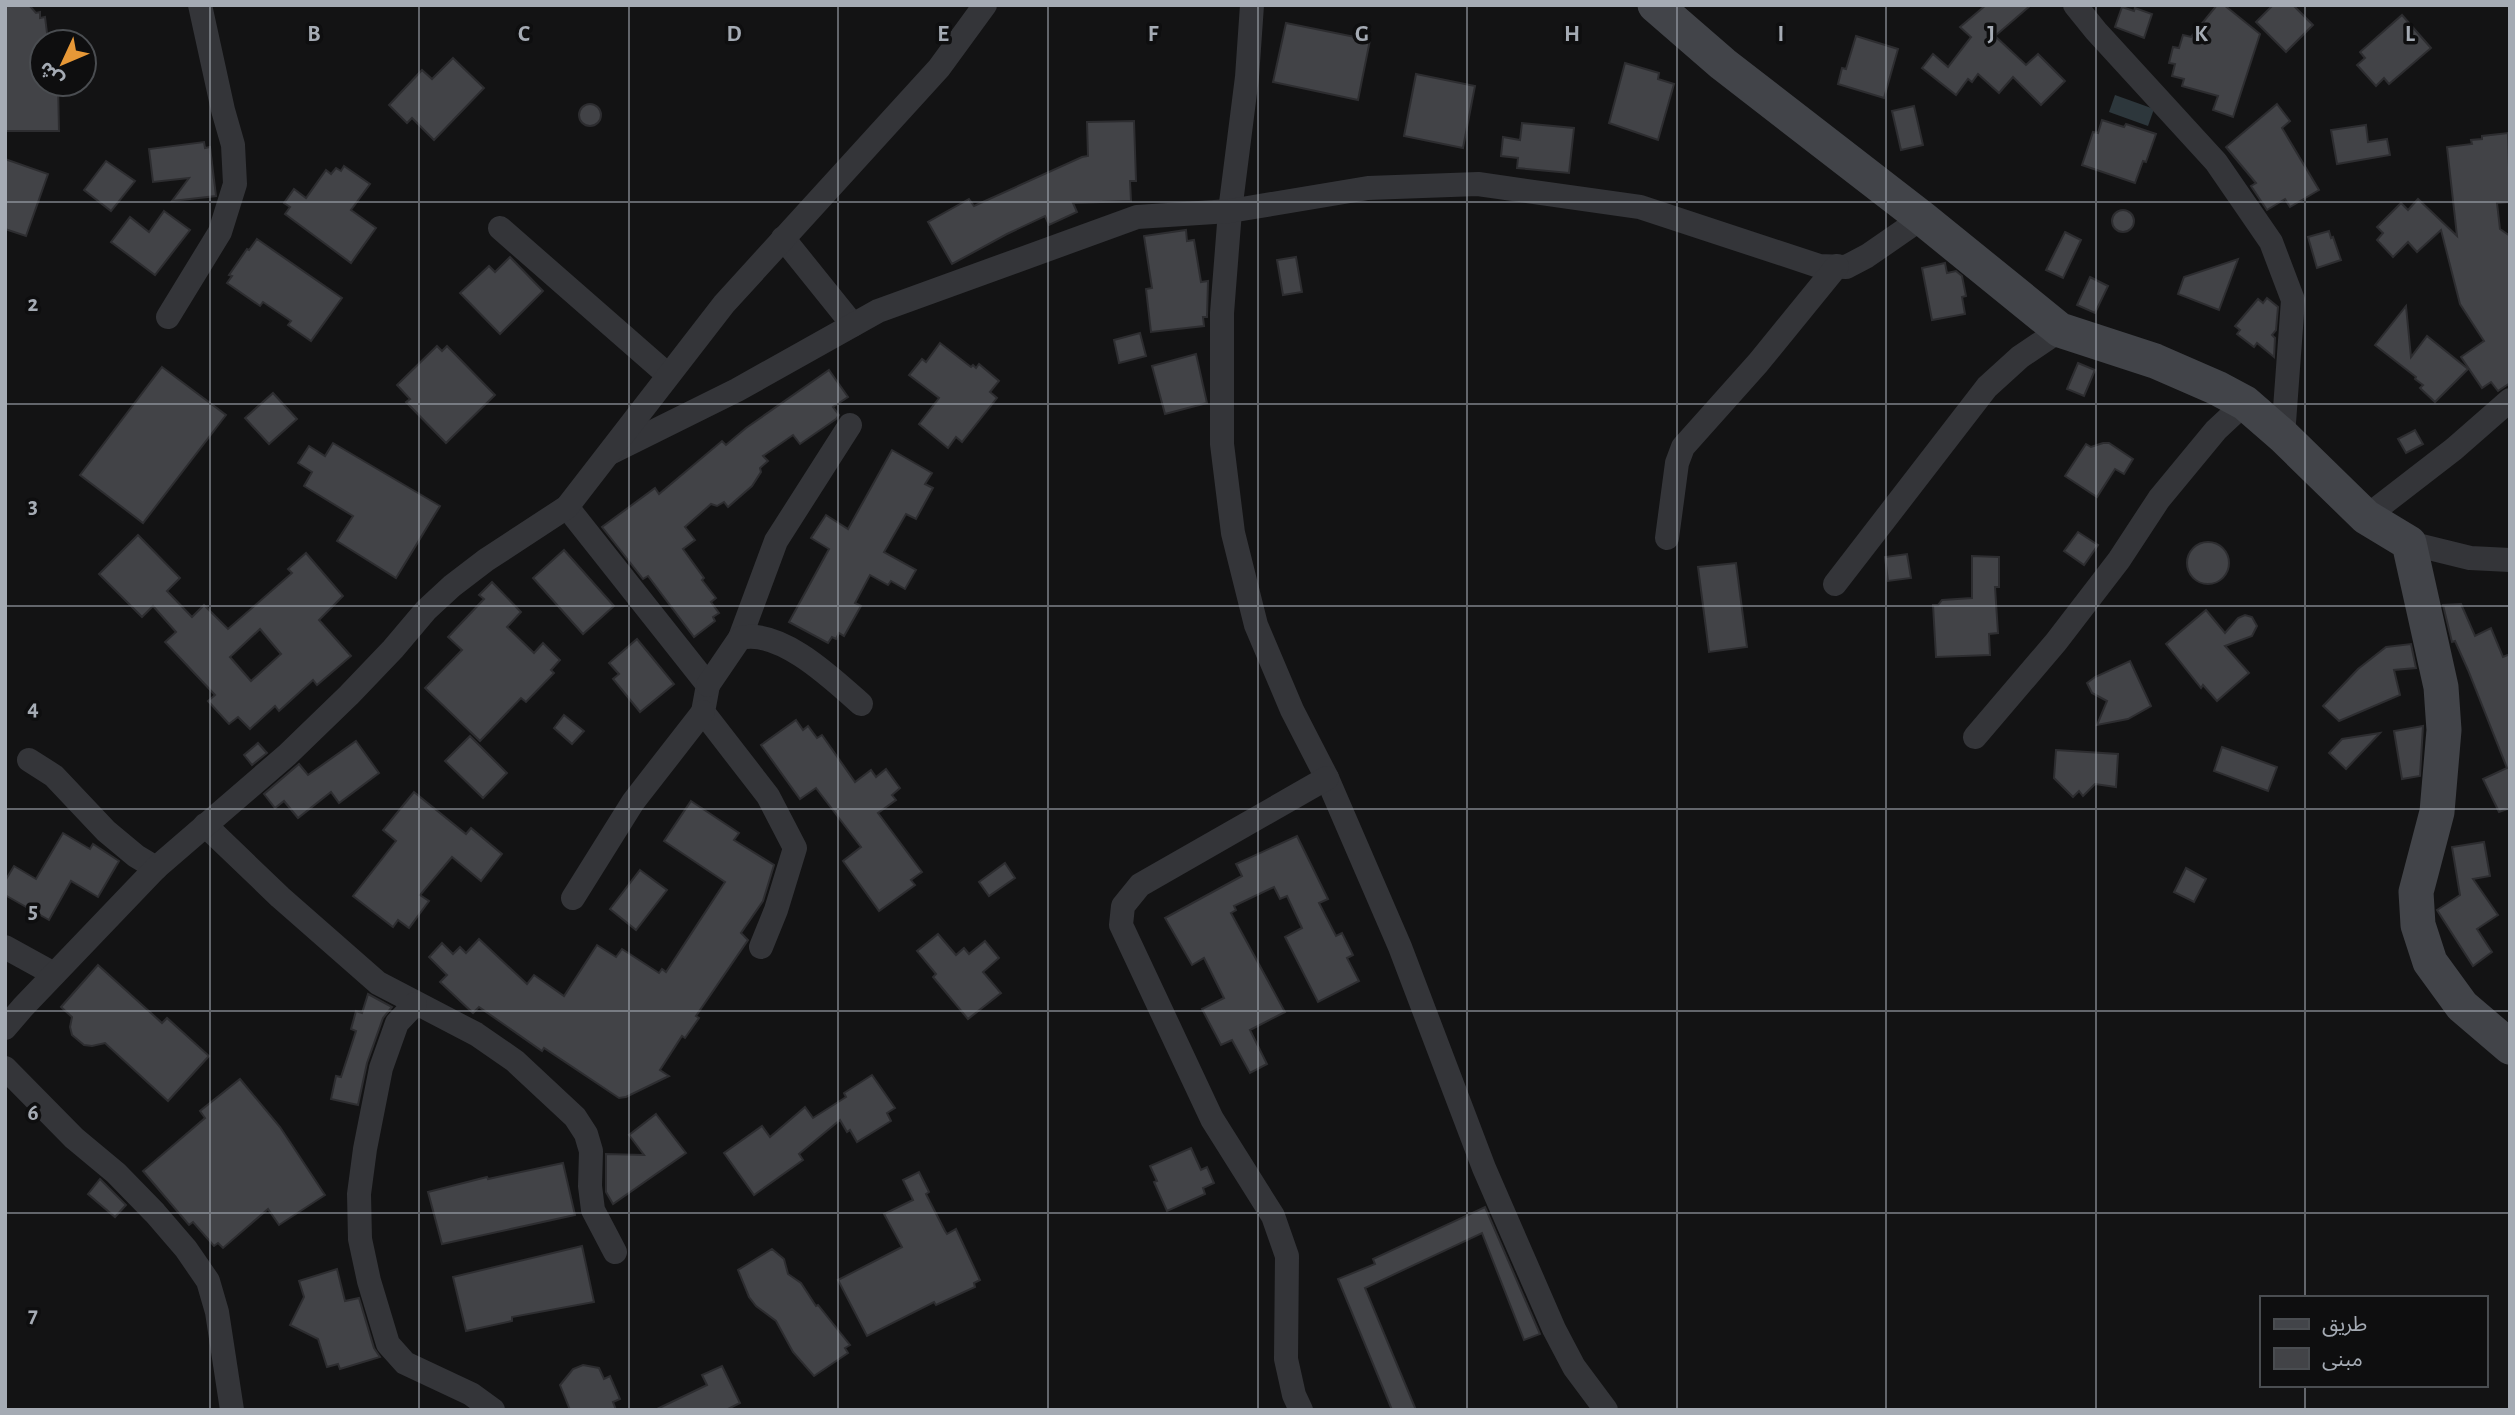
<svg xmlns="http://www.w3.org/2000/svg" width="2515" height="1415" font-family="'Alegreya Sans','Noto Sans Arabic',sans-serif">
<rect width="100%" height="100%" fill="#131314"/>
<polygon fill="#2d373c" points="2115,95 2154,109 2148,126 2109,112"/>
<g fill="#424347" stroke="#2d2d30" stroke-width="2" fill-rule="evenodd">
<polygon points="5,5 29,5 36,13 40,12 40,18 45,17 48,41 42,41 42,84 58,84 59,131 5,131"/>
<polygon points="1986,5 2031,5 1995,36 2026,65 2038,54 2065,81 2041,105 2013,77 1999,93 1978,74 1972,82 1968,79 1956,95 1922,68 1933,54 1948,67 1971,37 1960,27"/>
<polygon points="2217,5 2224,5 2260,34 2233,117 2213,110 2218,96 2182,86 2184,79 2172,76 2175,64 2169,63 2173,47 2179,48 2183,35 2191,37"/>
<polygon points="2273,5 2293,5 2313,25 2286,52 2256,22"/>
<polygon points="2122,7 2134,11 2135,8 2152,14 2144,38 2115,27"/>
<polygon points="2402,15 2431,48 2389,84 2384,78 2376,86 2357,65 2365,58 2360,52"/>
<polygon points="1286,23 1370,40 1358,100 1273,82"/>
<polygon points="1856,36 1898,49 1884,98 1838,84 1842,68 1846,69"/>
<polygon points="453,58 484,88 434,140 412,118 407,123 389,105 422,70 432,79"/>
<polygon points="1625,63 1659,73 1658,79 1674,84 1658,140 1609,123"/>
<polygon points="1416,74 1475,86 1463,148 1404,136"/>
<polygon points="2277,104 2290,121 2282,128 2319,190 2290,207 2285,199 2267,210 2251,186 2256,183 2226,147"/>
<circle cx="590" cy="115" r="11"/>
<polygon points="1914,106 1923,145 1901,150 1892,111"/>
<polygon points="2102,120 2124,127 2126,124 2156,134 2146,162 2143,161 2135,183 2082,165 2093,132 2098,133"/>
<polygon points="1134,121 1136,181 1130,181 1131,201 1073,203 1077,212 1049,225 1045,216 1007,234 952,264 928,222 969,199 974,206 1082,157 1088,156 1087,122"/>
<polygon points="1522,123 1574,128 1569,173 1517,168 1518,158 1501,156 1503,137 1520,140"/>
<polygon points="2366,125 2368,142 2387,139 2390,155 2337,164 2331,130"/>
<polygon points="2508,133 2510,202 2497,203 2500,229 2510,236 2510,383 2498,391 2491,382 2482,388 2461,357 2484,341 2460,304 2441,230 2417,252 2408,242 2393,257 2377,240 2383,233 2377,227 2401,203 2408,210 2418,199 2457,236 2447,147 2472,144 2471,140 2482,139 2482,136"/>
<polygon points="204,142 205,148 210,147 216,196 172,201 189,178 153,182 149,149"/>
<polygon points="5,159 48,174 26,236 5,229"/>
<polygon points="106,161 135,181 111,211 84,190"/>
<polygon points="344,166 370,184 351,210 376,228 351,263 285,214 290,207 284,203 294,189 306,198 326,170 331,174 336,168 341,171"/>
<circle cx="2123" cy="221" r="11"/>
<polygon points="164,211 190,230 155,275 111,242 130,217 149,232"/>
<polygon points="1186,230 1187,241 1194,240 1201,282 1208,281 1207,317 1203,317 1204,326 1151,332 1146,289 1152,288 1144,236"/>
<polygon points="2329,231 2331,238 2333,237 2341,260 2317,268 2308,237"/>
<polygon points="2065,232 2081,240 2063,278 2046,270"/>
<polygon points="257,239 342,298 311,341 288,325 291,321 263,302 260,306 227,283 232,276 229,275 247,249 249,250"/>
<polygon points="510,257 543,291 500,334 460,293 489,266 495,272"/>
<polygon points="1296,257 1302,292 1283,295 1277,260"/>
<polygon points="2238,259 2219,310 2178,294 2184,277"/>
<polygon points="1945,263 1947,273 1956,271 1962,276 1966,296 1962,297 1965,314 1932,320 1922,268"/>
<polygon points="2090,277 2108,286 2095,313 2077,305"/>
<polygon points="2267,298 2278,307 2276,330 2272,335 2275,338 2274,357 2257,343 2254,347 2237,334 2240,330 2235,326 2258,299 2263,303"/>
<polygon points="2406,306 2411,357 2427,336 2468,369 2435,402 2420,388 2423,385 2415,379 2416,377 2375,345"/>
<polygon points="1140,333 1146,356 1119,363 1114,340"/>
<polygon points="940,343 971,367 973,365 976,368 979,364 999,381 990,392 997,398 962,442 956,437 948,448 919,424 939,398 909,375 922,359 926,362"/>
<polygon points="437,346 442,351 447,346 495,395 446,443 406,402 410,399 397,385"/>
<polygon points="1196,354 1207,403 1165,414 1152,366"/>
<polygon points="2078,363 2095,370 2084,396 2067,389"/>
<polygon points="162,367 226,415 143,523 80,475"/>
<polygon points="829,370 848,397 833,407 839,415 836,419 800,444 793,435 763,456 768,461 760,468 761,472 752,486 728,507 724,502 717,506 711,504 685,527 695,540 683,549 704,578 702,580 716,598 711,602 719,613 713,617 715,621 694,637 648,576 643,579 602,527 655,488 659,494 722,441 726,445 746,428"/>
<polygon points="273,393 297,419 269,444 245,418"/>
<polygon points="2415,430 2423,444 2406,453 2398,439"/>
<polygon points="333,443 440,506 396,578 337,541 353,516 304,486 312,472 298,463 309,446 325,456"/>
<polygon points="2103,443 2109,443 2133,459 2124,474 2115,469 2097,497 2065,476 2086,444 2091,447"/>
<polygon points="892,450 932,473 925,484 933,488 916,519 906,514 884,552 916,570 905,589 891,581 888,585 870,575 855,603 861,606 844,636 839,633 836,639 832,637 828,643 789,622 829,549 811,538 826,515 848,529"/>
<polygon points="2078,532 2098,545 2084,565 2064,551"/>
<path d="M138 535 180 578 167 591 192 617 204 605 228 629 292 573 288 569 306 553 343 596 319 620 351 656 317 685 313 680 279 711 275 706 250 729 238 717 229 724 208 701 215 695 165 642 176 632 153 606 142 617 99 574ZM260 629 281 654 251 681 230 657Z"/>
<circle cx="2208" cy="563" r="21"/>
<polygon points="564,550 614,606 583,634 533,578"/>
<polygon points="1907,554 1911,578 1888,581 1885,557"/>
<polygon points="1972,556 1999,557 1999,587 1995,587 1998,633 1989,634 1990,655 1936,657 1933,605 1938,605 1942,600 1972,598"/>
<polygon points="1736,563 1747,647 1709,652 1698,567"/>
<polygon points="492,582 521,612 507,627 534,653 543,643 560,660 551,670 554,673 526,702 521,698 480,741 425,688 462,650 448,637 484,599 479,595"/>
<polygon points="2461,604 2475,636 2491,628 2503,657 2510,654 2510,808 2499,812 2483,779 2507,768 2468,670 2455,641 2452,642 2443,605"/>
<polygon points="2206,610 2225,633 2238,618 2245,615 2252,617 2257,626 2252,636 2225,646 2249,673 2217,701 2203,685 2201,688 2166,644"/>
<polygon points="637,639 674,684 640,712 613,679 619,674 609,663"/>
<polygon points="2411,644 2416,668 2394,670 2400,695 2339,721 2323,706 2358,669 2386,647"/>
<polygon points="2130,661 2151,706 2128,719 2097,725 2107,701 2092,693 2087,683 2095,677"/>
<polygon points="564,715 584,731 572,744 554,728"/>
<polygon points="796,720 803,730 808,726 817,738 822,735 855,782 871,770 876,777 886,769 900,788 892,795 896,800 878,813 922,872 911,880 915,885 879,911 843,861 861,847 816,788 800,799 761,745"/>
<polygon points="2423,726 2420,776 2402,779 2394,731"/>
<polygon points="2380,733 2346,769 2329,753 2342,739"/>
<polygon points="470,736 507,773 483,798 445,761"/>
<polygon points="356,741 379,773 339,803 331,792 298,818 284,801 275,808 264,794 299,764 308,775"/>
<polygon points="258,743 267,753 252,765 244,755"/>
<polygon points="2222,747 2277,767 2268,791 2214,771"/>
<polygon points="2056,750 2118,754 2116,787 2095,784 2083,796 2079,791 2073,797 2054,778"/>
<polygon points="414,792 466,834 471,828 502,854 481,881 452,857 420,895 429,901 409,928 398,920 393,927 353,896 396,841 383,830"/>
<polygon points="691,801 739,833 734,840 774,865 763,901 741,933 748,940 696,1016 699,1018 685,1038 682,1036 660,1070 669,1076 626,1097 619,1098 544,1048 542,1051 479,1007 473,1013 440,982 447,975 429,957 442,943 453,954 460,947 466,953 479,939 527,984 534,975 564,996 597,945 616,957 622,949 659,973 662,969 666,972 725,882 664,841"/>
<polygon points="63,833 90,849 93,844 119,861 98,897 71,881 49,920 5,895 5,881 14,866 36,879"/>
<polygon points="1297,836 1328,899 1319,903 1336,936 1342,933 1353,955 1347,958 1359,981 1318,1002 1285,937 1302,928 1287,896 1280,899 1274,887 1234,906 1236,910 1231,913 1285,1012 1250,1030 1267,1064 1250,1073 1232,1040 1221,1045 1202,1009 1224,998 1204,958 1192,965 1165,918 1242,876 1236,864"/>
<polygon points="2484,842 2490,876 2473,879 2498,915 2477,929 2492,952 2473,966 2437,910 2460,895 2452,847"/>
<polygon points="1005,863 1015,878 989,896 979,882"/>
<polygon points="2186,868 2206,879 2194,902 2174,892"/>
<polygon points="640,870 667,890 636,930 610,909"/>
<polygon points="938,934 956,955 964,948 969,954 985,941 999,958 983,972 1001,993 968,1019 933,977 936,974 917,951"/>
<polygon points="98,965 162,1023 167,1018 209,1056 168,1101 105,1043 92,1046 84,1045 72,1035 70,1027 72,1017 61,1007"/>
<polygon points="368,994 392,1007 383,1018 367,1063 358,1105 331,1099 336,1076 341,1077 356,1031 351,1029 356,1011 362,1013"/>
<polygon points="872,1075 895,1108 887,1113 891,1121 857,1142 850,1130 847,1132 840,1120 799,1154 803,1160 754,1195 724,1153 762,1126 770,1137 805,1107 813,1118 846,1097 844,1093"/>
<polygon points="240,1079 280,1127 325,1195 279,1225 268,1209 223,1248 218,1243 214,1246 193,1222 189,1225 143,1171 205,1118 200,1111"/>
<polygon points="656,1114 686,1153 613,1204 606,1192 606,1154 644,1155 629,1135"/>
<polygon points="1191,1148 1201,1170 1207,1167 1214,1183 1203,1188 1205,1194 1167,1211 1154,1182 1157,1181 1150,1166"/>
<polygon points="563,1163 575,1215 442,1244 428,1192 487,1177 488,1179"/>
<polygon points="919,1172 929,1192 926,1194 945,1231 947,1234 956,1229 980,1280 974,1283 975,1287 936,1305 934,1302 867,1336 838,1280 902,1247 884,1214 913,1200 903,1180"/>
<polygon points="100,1179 126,1205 115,1217 88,1194"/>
<polygon points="1485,1207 1540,1334 1524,1340 1482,1233 1365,1288 1416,1410 1392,1410 1338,1279 1375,1264 1373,1259"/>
<polygon points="582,1246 594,1302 512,1317 512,1321 466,1331 453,1277"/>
<polygon points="772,1249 784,1259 788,1274 801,1283 816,1306 818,1305 850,1345 845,1348 848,1353 814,1376 793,1352 776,1321 756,1306 749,1297 738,1270"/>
<polygon points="337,1269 345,1301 359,1298 374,1348 380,1357 340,1369 338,1364 327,1367 318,1339 290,1325 304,1297 299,1281"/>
<polygon points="583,1365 599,1368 604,1379 610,1376 620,1399 613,1402 616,1410 570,1410 560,1385 573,1369"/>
<polygon points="722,1366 740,1403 726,1410 655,1410 707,1385 702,1375"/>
</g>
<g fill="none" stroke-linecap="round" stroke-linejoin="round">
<g stroke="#343539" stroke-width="24">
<polyline points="1252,5 1247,77 1230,211 1222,313 1222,444 1233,533 1256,625 1292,710 1327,778 1400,947 1484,1168 1554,1329 1574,1367 1606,1410"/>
<polyline points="2075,5 2096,31 2216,162 2271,242 2293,300 2283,436"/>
<polyline points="500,228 668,375"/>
<polyline points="783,238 853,325"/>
<polyline points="168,317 220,232 235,184 233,145 223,110 200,5"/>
<polyline points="610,453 737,390 878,311 1137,217 1230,211 1368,188 1478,184 1640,207 1819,266 1846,267 1867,256 1922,218"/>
<polyline points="567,507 708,685 703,712 768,796 795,848 776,910 761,947"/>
<polyline points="2366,517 2454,449 2510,400"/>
<polyline points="1667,538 1677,463 1683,447 1758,363 1837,266"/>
<polyline points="2409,543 2470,558 2510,560"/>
<polyline points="1835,584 1987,387 2020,357 2060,330"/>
<polyline points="740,638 776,541 850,425"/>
<path d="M708 685 740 638C780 628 833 679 861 704"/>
<polyline points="1975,737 2056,642 2119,560 2159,499 2216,430 2245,403"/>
<polyline points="29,760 54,776 106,831 136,856 156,868"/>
<polyline points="205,825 280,897 378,983 476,1034 515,1061 575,1117 586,1134 591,1151 590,1186 593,1210 615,1252"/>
<polyline points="573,898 633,802 703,712"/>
<polyline points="5,947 54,974"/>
<polyline points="415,1004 397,1023 381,1068 365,1149 359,1194 360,1239 369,1281 388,1344 405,1363 471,1394 493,1410"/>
<polyline points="5,1028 23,1007 156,868 287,755 349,695 393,649 426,610 452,586 486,560 567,507 724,304 939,68 985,5"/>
<polyline points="5,1068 74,1138 116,1173 155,1213 186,1249 208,1281 217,1312 232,1410"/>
<polyline points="1301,1410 1294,1395 1286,1359 1287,1256 1273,1216 1212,1119 1121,925 1123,906 1140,885 1327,778"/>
</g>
<polyline stroke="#424449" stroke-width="35" points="1655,5 1723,64 1922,218 2060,330 2155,361 2217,388 2245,403 2283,436 2366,517 2409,543 2441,687 2444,730 2437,812 2416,892 2418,925 2430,962 2462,1006 2510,1047"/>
</g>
<path fill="none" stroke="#a5abb4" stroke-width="2" stroke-opacity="0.55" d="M210 5V1410M419 5V1410M629 5V1410M838 5V1410M1048 5V1410M1258 5V1410M1467 5V1410M1677 5V1410M1886 5V1410M2096 5V1410M2305 5V1298M5 202H2510M5 404H2510M5 606H2510M5 809H2510M5 1011H2510M5 1213H2510M2305 1385V1410"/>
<g font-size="23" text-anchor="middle" font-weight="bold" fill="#a5abb4" stroke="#0e0e0f" stroke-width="7" stroke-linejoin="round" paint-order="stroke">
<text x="314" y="41">B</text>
<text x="524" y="41">C</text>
<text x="734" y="41">D</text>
<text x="943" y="41">E</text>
<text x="1153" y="41">F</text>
<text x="1362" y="41">G</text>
<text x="1572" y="41">H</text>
<text x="1781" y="41">I</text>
<text x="1991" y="41">J</text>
<text x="2201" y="41">K</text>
<text x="2410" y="41">L</text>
<text x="33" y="311">2</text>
<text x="33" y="513">3</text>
<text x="33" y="715">4</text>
<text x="33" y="918">5</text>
<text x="33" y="1120">6</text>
<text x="33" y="1322">7</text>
</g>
<rect width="2515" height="1415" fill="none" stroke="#a5abb4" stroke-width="14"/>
<rect x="2260" y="1296" width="228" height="91" fill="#0e0e0f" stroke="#4a4d51" stroke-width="2"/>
<rect x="2274" y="1319" width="35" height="10" fill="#424449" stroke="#4a4d51" stroke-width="2"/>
<text x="2322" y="1331" font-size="21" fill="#a5abb4">طريق</text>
<rect x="2274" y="1348" width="35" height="21" fill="#424347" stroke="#4a4d51" stroke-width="2"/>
<text x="2322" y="1366" font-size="21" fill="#a5abb4">مبنى</text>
<g transform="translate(63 63) rotate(226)"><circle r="33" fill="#0e0e0f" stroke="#4a4d51" stroke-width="2"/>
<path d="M0-5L12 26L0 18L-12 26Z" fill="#e79837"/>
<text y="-10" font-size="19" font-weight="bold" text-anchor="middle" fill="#a5abb4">ش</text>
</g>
</svg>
